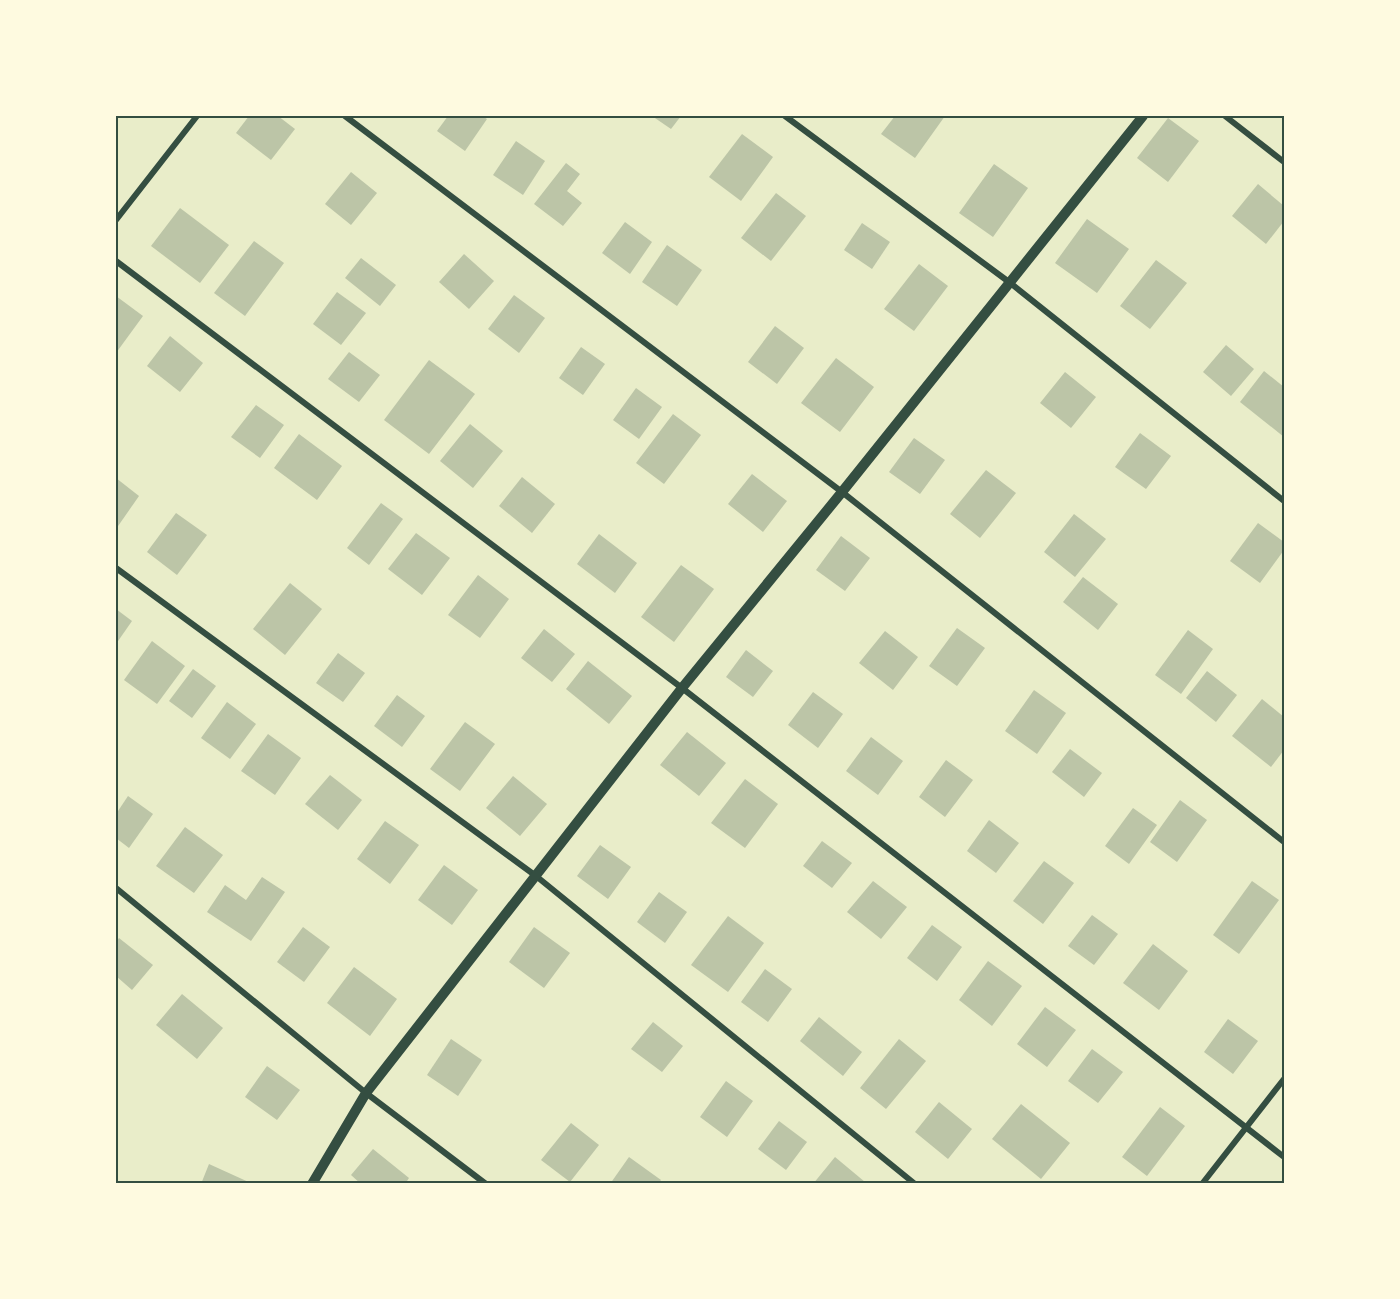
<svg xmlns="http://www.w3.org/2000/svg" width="1400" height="1299" font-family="'Source Sans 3',sans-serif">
<rect width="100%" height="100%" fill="#e9edc9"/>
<g fill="#bcc5a7">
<polygon points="249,116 278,116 295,129 271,160 236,133"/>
<polygon points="448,116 482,116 487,119 465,151 437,131"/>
<polygon points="652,116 681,116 671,129"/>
<polygon points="895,116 945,116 915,158 881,134"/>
<polygon points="1168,118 1199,141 1168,182 1137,158"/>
<polygon points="742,134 773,157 741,201 709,177"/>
<polygon points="516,141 545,161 523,195 493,175"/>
<polygon points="566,163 580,174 567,191 582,203 563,226 534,204"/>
<polygon points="994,164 1028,188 993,237 959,213"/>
<polygon points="351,172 377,193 351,225 325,204"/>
<polygon points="1258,184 1284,206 1284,221 1266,244 1232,216"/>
<polygon points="776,193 806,216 771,261 741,238"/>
<polygon points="180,208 229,245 200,283 151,246"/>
<polygon points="1087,219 1129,249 1097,293 1055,263"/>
<polygon points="625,222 652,242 630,274 602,253"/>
<polygon points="862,223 890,242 872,269 844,250"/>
<polygon points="254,241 284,263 245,316 214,293"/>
<polygon points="667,245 702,270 677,306 642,282"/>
<polygon points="464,254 494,281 469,309 439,282"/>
<polygon points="361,258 396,285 380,306 345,278"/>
<polygon points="1156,260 1187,283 1150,329 1120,306"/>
<polygon points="919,264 948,286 914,331 884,309"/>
<polygon points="337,292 366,313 341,345 313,324"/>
<polygon points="514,295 545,318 519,353 488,329"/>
<polygon points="116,296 143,316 116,353"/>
<polygon points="775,326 804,348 777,384 748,362"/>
<polygon points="170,336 203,363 180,392 147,366"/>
<polygon points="1226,345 1254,369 1231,396 1203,372"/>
<polygon points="581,347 605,364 583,395 559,378"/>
<polygon points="349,352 380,375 359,402 328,379"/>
<polygon points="836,358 874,387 840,432 801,403"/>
<polygon points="429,360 475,394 429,454 384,420"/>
<polygon points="1264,371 1284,387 1284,437 1240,402"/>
<polygon points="1065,372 1096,397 1071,428 1040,403"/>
<polygon points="636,388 662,407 639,439 613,420"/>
<polygon points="256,405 284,425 260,458 231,437"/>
<polygon points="673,414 701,435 664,484 636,463"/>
<polygon points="470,424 503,451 473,488 440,461"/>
<polygon points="1140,433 1171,456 1146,489 1115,467"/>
<polygon points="299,434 342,466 317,500 274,468"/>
<polygon points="914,438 945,460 920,494 889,472"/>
<polygon points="986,470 1016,493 980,538 950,514"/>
<polygon points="752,474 787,501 763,532 728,504"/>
<polygon points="522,477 555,504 532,533 499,506"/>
<polygon points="116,478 139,496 116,529"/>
<polygon points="381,503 403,519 369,565 347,548"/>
<polygon points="176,513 207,535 177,575 147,552"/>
<polygon points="1074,514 1106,539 1075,577 1044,552"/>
<polygon points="1258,523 1284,542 1284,550 1260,583 1230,561"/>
<polygon points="416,533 450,558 422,595 388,569"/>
<polygon points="599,534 637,563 615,593 577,564"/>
<polygon points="841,536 870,558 845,591 816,570"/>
<polygon points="681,565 714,589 674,642 641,617"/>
<polygon points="478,575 509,599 480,638 448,615"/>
<polygon points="1083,577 1118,604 1098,630 1063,602"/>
<polygon points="290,583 322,609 285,655 253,629"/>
<polygon points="116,609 132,621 116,644"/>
<polygon points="957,628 985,648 957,686 929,666"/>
<polygon points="544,629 575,654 552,682 521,658"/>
<polygon points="1188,630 1213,649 1181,694 1155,675"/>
<polygon points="885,631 918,657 893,690 859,663"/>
<polygon points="152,641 185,666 157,704 124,680"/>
<polygon points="746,650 773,671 753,697 726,677"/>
<polygon points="338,653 365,673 343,702 316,683"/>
<polygon points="588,661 632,696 609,724 566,689"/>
<polygon points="193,669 216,686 192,718 169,701"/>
<polygon points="1207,671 1237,695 1216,722 1186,698"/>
<polygon points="1034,690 1066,713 1037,754 1005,731"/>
<polygon points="813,692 843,714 818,748 788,725"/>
<polygon points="397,695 425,716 402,747 374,726"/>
<polygon points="1262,699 1284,717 1284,750 1271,767 1232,736"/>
<polygon points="227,702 256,724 230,759 201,738"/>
<polygon points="465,722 495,744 460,791 430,769"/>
<polygon points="687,732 726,763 699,796 660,765"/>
<polygon points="268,734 301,758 275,795 241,771"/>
<polygon points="871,737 903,761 878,795 846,771"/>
<polygon points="1070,749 1102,773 1084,797 1052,772"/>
<polygon points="946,760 973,780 945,817 919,797"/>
<polygon points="330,775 362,800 338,830 305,804"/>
<polygon points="513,776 547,804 520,836 486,808"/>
<polygon points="745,779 778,804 745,848 711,823"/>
<polygon points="128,796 153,814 129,848 116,838 116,814"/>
<polygon points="1180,800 1207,820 1177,862 1150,842"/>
<polygon points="1133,808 1157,825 1129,864 1105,846"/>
<polygon points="989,820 1019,843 996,873 967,851"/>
<polygon points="385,821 419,845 390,884 357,859"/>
<polygon points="185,827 223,855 194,893 156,866"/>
<polygon points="822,841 852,863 832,888 803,866"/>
<polygon points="600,845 631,867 608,899 577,876"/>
<polygon points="1044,861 1074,883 1043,924 1013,901"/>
<polygon points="444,865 478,890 452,925 418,900"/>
<polygon points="262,877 285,892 251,941 207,912 225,885 246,900"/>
<polygon points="873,881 907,907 881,939 847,912"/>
<polygon points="1252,881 1279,900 1239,954 1213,935"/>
<polygon points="659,892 687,912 665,943 637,922"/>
<polygon points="1092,915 1118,934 1094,965 1068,946"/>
<polygon points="728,916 764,943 728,992 691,965"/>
<polygon points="932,925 962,947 937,981 907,958"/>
<polygon points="303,927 330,947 304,982 277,962"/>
<polygon points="534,927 570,953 544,988 509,962"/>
<polygon points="119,938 153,965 132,990 116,976 116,942"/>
<polygon points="1153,944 1188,971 1159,1010 1123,983"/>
<polygon points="988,961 1022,986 992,1026 959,1000"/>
<polygon points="354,967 397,999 370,1036 327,1003"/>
<polygon points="765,969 792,989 768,1022 741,1002"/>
<polygon points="182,994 223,1028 197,1059 156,1025"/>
<polygon points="1045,1007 1076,1030 1047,1067 1017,1044"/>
<polygon points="819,1017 862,1052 843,1076 800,1041"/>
<polygon points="1228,1019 1258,1041 1233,1074 1204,1052"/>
<polygon points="653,1022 683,1046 662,1072 631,1049"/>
<polygon points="451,1039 482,1060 458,1096 427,1075"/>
<polygon points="899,1039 926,1061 886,1109 860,1088"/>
<polygon points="1092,1049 1123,1072 1098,1103 1068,1081"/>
<polygon points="267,1066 300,1090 277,1120 245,1097"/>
<polygon points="726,1081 753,1101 727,1137 700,1117"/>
<polygon points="939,1102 972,1129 948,1159 915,1132"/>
<polygon points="1021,1104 1070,1143 1041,1179 992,1139"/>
<polygon points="1160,1107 1185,1126 1147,1176 1122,1157"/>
<polygon points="779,1121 807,1142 786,1170 758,1149"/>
<polygon points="571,1123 599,1145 570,1182 541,1160"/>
<polygon points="373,1149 409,1178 405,1184 361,1184 351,1175"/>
<polygon points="629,1157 661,1180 658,1184 610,1184"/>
<polygon points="835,1157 865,1182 864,1184 813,1184"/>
<polygon points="209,1164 253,1184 201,1184"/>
</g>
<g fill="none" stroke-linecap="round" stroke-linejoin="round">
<g stroke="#344e41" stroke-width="6">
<polyline points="345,116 842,492 1284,842"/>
<polyline points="785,116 1009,282 1284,501"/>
<polyline points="1225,116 1284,162"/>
<polyline points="116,220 197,116"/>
<polyline points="116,261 682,688 1284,1157"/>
<polyline points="116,568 536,876 915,1184"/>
<polyline points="116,888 366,1093 486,1184"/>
<polyline points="1202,1184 1284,1079"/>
</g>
<polyline stroke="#344e41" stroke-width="10" points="312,1184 366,1093 682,688 842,492 1143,116"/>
</g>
<rect width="1400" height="1299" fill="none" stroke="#fefae0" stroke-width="234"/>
<rect x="117" y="117" width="1166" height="1065" fill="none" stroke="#344e41" stroke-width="2"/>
</svg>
